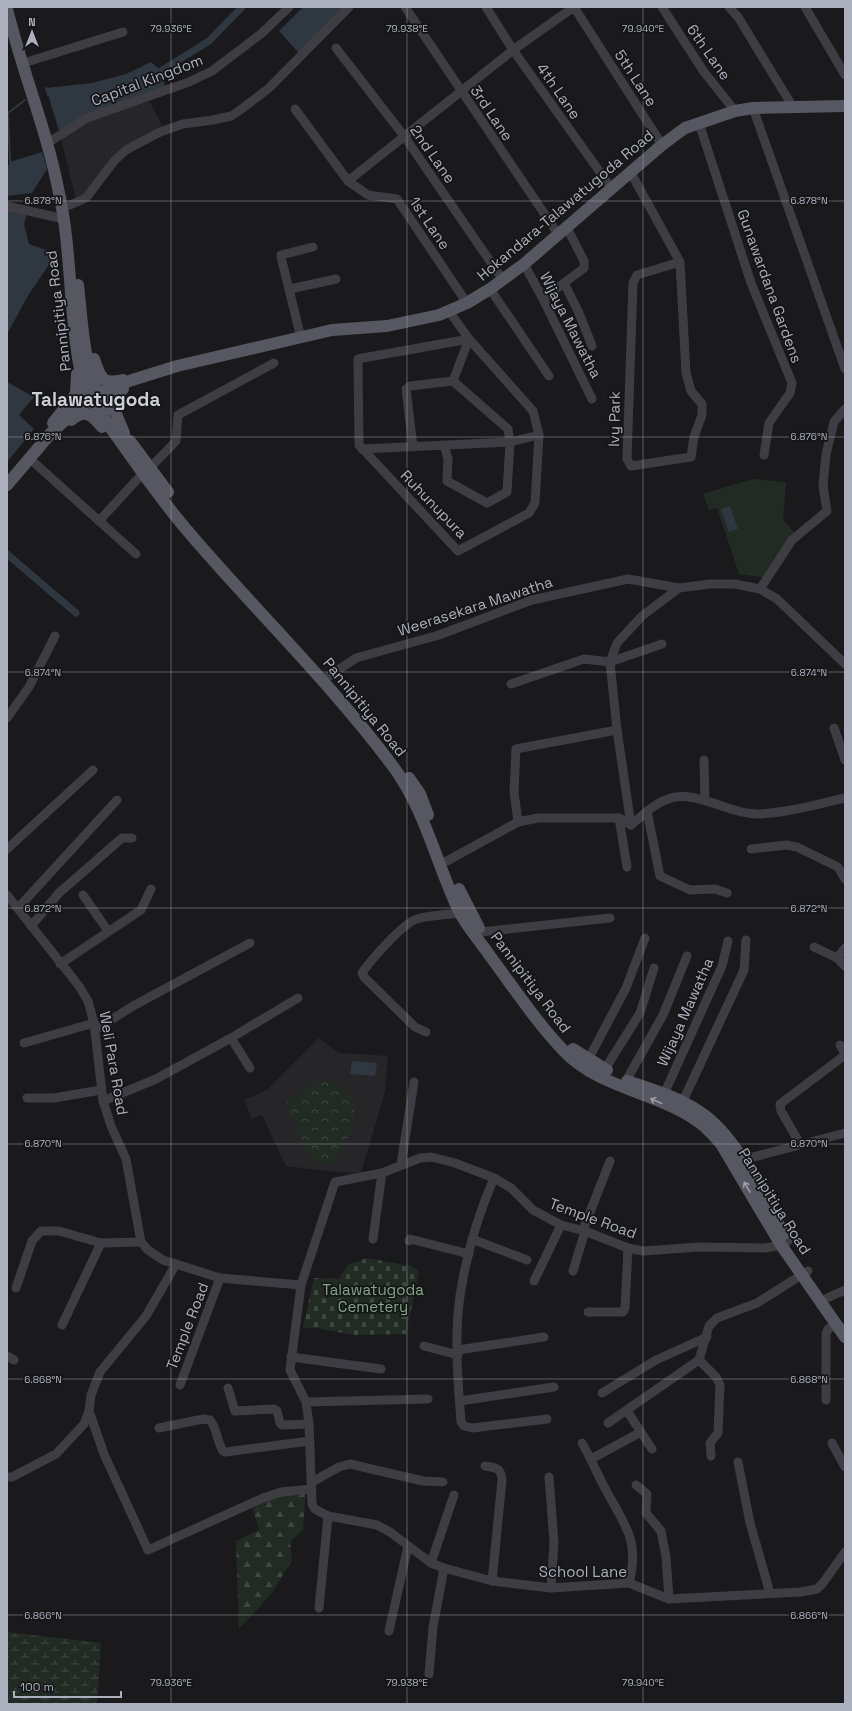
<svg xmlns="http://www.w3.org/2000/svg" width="852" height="1711" font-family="'Space Grotesk',sans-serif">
<defs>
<pattern id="forest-firs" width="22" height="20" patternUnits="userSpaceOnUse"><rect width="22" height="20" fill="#212b23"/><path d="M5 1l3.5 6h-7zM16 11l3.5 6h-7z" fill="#3f4741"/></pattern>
<pattern id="wetland-marsh" width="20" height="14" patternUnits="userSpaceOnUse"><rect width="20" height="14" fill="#212b23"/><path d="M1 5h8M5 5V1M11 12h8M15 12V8" fill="none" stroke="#3f4741"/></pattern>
<pattern id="cemetery-stones" width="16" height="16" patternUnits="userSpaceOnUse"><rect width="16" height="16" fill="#212b23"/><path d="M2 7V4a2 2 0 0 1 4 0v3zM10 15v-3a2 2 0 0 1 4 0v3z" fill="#3f4741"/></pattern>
<pattern id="park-crowns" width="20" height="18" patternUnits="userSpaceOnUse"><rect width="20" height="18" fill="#212b23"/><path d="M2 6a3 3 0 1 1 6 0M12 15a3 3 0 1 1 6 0" fill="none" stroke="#3f4741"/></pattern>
</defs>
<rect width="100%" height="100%" fill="#1a1a1c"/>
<g fill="#262629">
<polygon points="149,101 163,127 125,148 88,193 76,200 61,139 87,121"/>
<polygon points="319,1038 339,1053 388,1056 385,1092 361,1173 335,1172 286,1166 262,1115 252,1119 244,1100 267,1090"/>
</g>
<polygon fill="#212b23" points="752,479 786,482 783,520 795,533 766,578 739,574 717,508 709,510 703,494"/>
<polygon fill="url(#forest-firs)" points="306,1488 303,1530 290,1542 292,1560 272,1593 239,1629 236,1541 259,1530 251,1502"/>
<polygon fill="url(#wetland-marsh)" points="7,1632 101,1643 97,1704 7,1704"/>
<polygon fill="url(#cemetery-stones)" points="367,1258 411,1266 419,1272 406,1334 354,1335 317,1328 303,1328 314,1278 339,1279 348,1265"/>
<polygon fill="url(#park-crowns)" points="314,1081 333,1082 355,1097 355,1123 335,1163 329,1166 312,1161 286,1104"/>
<g fill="#2f3741">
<polygon points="303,7 345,7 299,53 279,31"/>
<polygon points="151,62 161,71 165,86 60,134 46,88 92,83 126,74"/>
<polygon points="42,152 47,169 32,193 7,196 7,169 10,162"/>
<polygon points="7,210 27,213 24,224 29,244 49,251 50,263 29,294 7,334"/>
<polygon points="7,382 34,397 19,415 34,429 7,462"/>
<polygon points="730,506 738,529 729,532 721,509"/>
<polygon points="352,1061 377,1063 375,1076 350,1074"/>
</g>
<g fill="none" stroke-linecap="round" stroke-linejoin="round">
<g stroke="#2f3741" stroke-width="2">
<polyline points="46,88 48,95"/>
<polyline points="10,162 8,113 25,100"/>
</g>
<g stroke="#2f3741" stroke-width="7">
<polyline points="161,71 209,41 242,7"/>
<polyline points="7,554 76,613"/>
</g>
<g stroke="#3d3d43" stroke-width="9">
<polyline points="405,7 558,234"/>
<polyline points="486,7 513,50 612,189"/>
<polyline points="574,7 662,145"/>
<polyline points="662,7 704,72 735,111"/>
<polyline points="729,7 738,17 793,107"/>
<polyline points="805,7 845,75"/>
<polyline points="336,48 404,136 503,280"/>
<polyline points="30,61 123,32"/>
<polyline points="753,108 845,369"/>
<polyline points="295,109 348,181 368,195 397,199 467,303"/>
<polyline points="699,123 751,283 792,383 790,393 769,423 764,455"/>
<polyline points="47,142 54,139 87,118 189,82 212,71 262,33 289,7"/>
<polyline points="631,173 680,262 686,373 691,391 702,404 702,415 694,437 691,457 631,466 627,459 633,283 637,275 680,262"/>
<polyline points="348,181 513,50 574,7"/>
<polyline points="70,205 86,198 115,160 126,150 160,132 183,124 213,120 231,116 239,111 269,88 349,7"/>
<polyline points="7,206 64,219"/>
<polyline points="524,264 543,299 592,399"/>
<polyline points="564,283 579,313 592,346"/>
<polyline points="290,289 336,279"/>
<polyline points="490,289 549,376"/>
<polyline points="543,299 584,268 584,261 566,226"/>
<polyline points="449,311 469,339 533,411 539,435 535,503 529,513 458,551 359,445 358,364 358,359 363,358 469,339"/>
<polyline points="301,338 281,257 281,255 313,247"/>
<polyline points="453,381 469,339"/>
<polyline points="444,445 448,459 447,481 487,503 507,492 510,442 508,429 453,381"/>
<polyline points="413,447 406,389 410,386 453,381"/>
<polyline points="362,449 510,442 539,435"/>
<polyline points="29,458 136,554"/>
<polyline points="150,468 176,441 178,415 274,363"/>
<polyline points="99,521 143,473"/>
<polyline points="760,589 792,540 827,511 823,486 826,454 834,422 845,409"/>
<polyline points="323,680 356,658 439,635 532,600 628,579 679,588 710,584 735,584 760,589 777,599 845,664"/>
<polyline points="511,684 584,659 610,662 662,644"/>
<polyline points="7,718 29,687 55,636"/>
<polyline points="834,728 845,760"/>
<polyline points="704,760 705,800"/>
<polyline points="647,811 660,876 690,890 715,889 727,893"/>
<polyline points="619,818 627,867"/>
<polyline points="518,822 514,792 516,749 617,730"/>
<polyline points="631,825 617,730 610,662 617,643 642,616 679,588"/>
<polyline points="7,849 93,770"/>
<polyline points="751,849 787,845 797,847 838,867 845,879"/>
<path d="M447 861 518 822 538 818H619L631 825C667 793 676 790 722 806 733 810 746 814 758 814 787 813 817 804 845 798"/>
<polyline points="7,895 79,986 88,1001 94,1023 103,1101 111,1126 126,1159 141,1242 148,1250 163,1260 220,1278 301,1285 290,1370 306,1402 309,1424 312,1504 315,1509 328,1516 377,1525 390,1532 431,1563 444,1568 492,1581 551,1588 629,1583 669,1599 801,1592 817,1589 823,1583 845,1552"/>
<polyline points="83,895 108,931"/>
<polyline points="18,908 117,800"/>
<polyline points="31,926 59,893 122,838 132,838"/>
<polyline points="481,932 610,918"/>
<polyline points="814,947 837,958 845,966"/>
<polyline points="837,958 845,948"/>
<polyline points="60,964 141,910 151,889"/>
<polyline points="95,1030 133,1006 250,943"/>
<path d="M426 1032 415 1027 364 977 362 973C370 961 403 923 417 919 430 915 446 915 460 913"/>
<polyline points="231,1038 250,1068"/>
<polyline points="24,1043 94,1023"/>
<polyline points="840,1045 845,1054"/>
<polyline points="588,1060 626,988 645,938"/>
<polyline points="605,1069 640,1013 654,968"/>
<polyline points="626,1081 663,1015 687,956"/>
<polyline points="664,1094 722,966 728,941"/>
<polyline points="27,1098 54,1098 101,1090"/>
<polyline points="103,1101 156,1079 231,1038 298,998"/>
<polyline points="682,1103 744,970 746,940"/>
<polyline points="800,1144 781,1111 780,1104 845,1055"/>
<polyline points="742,1160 845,1133"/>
<polyline points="401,1164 414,1082"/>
<path d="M494 1178C478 1215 466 1256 460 1296 454 1336 458 1382 461 1422L464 1426 472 1428 547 1419"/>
<polyline points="583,1230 610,1161"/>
<polyline points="373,1239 382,1173"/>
<polyline points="472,1239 527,1260"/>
<polyline points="409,1241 410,1239 469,1254"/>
<polyline points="573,1271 585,1231"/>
<polyline points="534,1281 561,1225"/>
<polyline points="301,1285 335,1182 382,1173 420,1158 431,1157 455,1163 494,1178 511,1188 533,1210 561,1225 585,1231 628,1248 643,1251 699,1247 765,1248 781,1245 788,1241"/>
<polyline points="16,1288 32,1241 41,1231 59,1231 101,1243 141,1242"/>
<polyline points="827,1298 845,1290"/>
<polyline points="588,1312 623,1312 625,1308 628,1248"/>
<polyline points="62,1325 101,1243"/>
<polyline points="424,1346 458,1355"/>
<polyline points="458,1350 544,1337"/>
<polyline points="7,1356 14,1360"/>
<polyline points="291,1357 381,1369"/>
<polyline points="699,1360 709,1326 717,1318 757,1303 808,1271"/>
<polyline points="699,1360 716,1377 720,1385 718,1433 710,1443 711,1456"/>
<polyline points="180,1385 220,1278"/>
<polyline points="228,1388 235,1411 274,1409 277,1411 280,1423 282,1425 309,1424"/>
<polyline points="602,1393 656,1360 707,1337"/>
<polyline points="826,1400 826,1334 828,1329 837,1324"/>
<polyline points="460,1401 554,1387"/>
<polyline points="306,1402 428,1399"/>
<polyline points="89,1411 104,1454 148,1550 263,1498 281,1492 312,1489"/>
<polyline points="627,1411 652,1449"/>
<polyline points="608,1423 699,1360"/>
<path d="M159 1428 203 1419 210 1420C217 1428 217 1442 223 1451L226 1452 310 1441"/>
<path d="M582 1443C591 1458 597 1474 606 1490 625 1526 640 1540 629 1583"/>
<polyline points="832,1443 845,1467"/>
<polyline points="591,1459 641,1432"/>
<polyline points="738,1462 750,1523 770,1593"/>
<path d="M485 1466C497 1468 501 1468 502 1480L492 1581"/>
<polyline points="7,1477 12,1477 56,1454 84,1424 89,1411 91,1395 100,1372 146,1316 176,1264"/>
<polyline points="549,1477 554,1543 551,1588"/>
<polyline points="312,1482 339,1467 350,1464 423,1481 443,1482"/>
<polyline points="636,1485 647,1494 646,1513 661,1531 666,1557 669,1599"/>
<polyline points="431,1563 454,1495"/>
<polyline points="319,1608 328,1516"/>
<polyline points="389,1631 408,1546"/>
<polyline points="429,1674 433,1627 444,1568"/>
</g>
<g stroke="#565761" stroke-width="12">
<path d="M7 9C22 71 47 130 59 193 68 233 69 275 73 316 76 344 78 374 90 399 125 447 158 498 198 543 263 618 333 686 392 765 425 809 436 863 459 911 466 926 480 941 490 956 514 988 536 1022 564 1051 599 1088 655 1092 696 1120 706 1126 713 1135 721 1144L781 1245 845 1337"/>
<path d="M78 285C83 327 83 374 107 410"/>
<path d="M94 359C101 378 101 385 123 380"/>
<polyline points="123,389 113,395 111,402 124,433"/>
<path d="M71 420C86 408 92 415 102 427"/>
<polyline points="53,423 76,394 77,374"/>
<polyline points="130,441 168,492"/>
<polyline points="7,485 51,433 76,410 97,394 132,380 177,366 332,330 387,326 439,315 467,303 490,289 524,264 662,145 685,128 735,111 753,108 845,106"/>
<polyline points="409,778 420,794 428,815"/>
<polyline points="459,889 479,928"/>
<polyline points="573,1049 607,1070"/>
<path d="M627 1081C651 1089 678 1097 700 1112 738 1137 762 1195 784 1234"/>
</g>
</g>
<defs><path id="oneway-shaft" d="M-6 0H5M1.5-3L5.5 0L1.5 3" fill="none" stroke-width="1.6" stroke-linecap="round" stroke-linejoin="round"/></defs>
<g stroke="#9b9daa">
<use href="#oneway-shaft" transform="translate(656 1101) rotate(-157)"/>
<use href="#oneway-shaft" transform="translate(747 1187) rotate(-121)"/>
</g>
<path fill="none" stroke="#acafbc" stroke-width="1" stroke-opacity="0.45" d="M171 7V1704M407 7V1704M643 7V1704M7 201H845M7 437H845M7 672H845M7 908H845M7 1144H845M7 1379H845M7 1615H845"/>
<g text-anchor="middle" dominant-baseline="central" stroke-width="3.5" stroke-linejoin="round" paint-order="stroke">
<g font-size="15" fill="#acafbc" stroke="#151517">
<text transform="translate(709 52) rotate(55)">6th Lane</text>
<text transform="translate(636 78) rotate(57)">5th Lane</text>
<text transform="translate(147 80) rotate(-21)">Capital Kingdom</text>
<text transform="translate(559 91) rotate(55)">4th Lane</text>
<text transform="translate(492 113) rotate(56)">3rd Lane</text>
<text transform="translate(433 154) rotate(55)">2nd Lane</text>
<text transform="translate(565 205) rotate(-40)">Hokandara-Talawatugoda Road</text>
<text transform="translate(430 223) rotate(56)">1st Lane</text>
<text transform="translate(770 286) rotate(70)">Gunawardana Gardens</text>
<text transform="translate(58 311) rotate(-97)">Pannipitiya Road</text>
<text transform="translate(571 325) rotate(63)">Wijaya Mawatha</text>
<text transform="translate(614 419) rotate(-89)">Ivy Park</text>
<text transform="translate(434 504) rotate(46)">Ruhunupura</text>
<text transform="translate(475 606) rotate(-18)">Weerasekara Mawatha</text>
<text transform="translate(365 707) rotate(51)">Pannipitiya Road</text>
<text transform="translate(531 982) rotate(53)">Pannipitiya Road</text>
<text transform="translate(685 1012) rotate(-66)">Wijaya Mawatha</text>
<text transform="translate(114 1063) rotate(80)">Weli Para Road</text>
<text transform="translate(775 1201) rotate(58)">Pannipitiya Road</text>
<text transform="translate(593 1218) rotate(20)">Temple Road</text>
<text transform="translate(187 1326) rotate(-69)">Temple Road</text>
<text x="583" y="1571">School Lane</text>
</g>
<g font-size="15" fill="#82a889" stroke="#151517">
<text x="373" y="1289">Talawatugoda<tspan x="373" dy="17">Cemetery</tspan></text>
</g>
<g font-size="19" font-weight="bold" fill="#cdcfd8" stroke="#151517">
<text x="96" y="399">Talawatugoda</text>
</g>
</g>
<g font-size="10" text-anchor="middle" fill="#acafbc" stroke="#151517" stroke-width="3.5" stroke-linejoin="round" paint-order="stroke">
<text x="171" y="32">79.936°E</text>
<text x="407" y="32">79.938°E</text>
<text x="643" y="32">79.940°E</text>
<text x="43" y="204">6.878°N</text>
<text x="809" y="204">6.878°N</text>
<text x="43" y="440">6.876°N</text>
<text x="809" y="440">6.876°N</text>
<text x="43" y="676">6.874°N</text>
<text x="809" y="676">6.874°N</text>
<text x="43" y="912">6.872°N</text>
<text x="809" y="912">6.872°N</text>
<text x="43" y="1147">6.870°N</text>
<text x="809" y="1147">6.870°N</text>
<text x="43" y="1383">6.868°N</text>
<text x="809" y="1383">6.868°N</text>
<text x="43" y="1619">6.866°N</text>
<text x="809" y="1619">6.866°N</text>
<text x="171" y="1686">79.936°E</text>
<text x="407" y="1686">79.938°E</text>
<text x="643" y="1686">79.940°E</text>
</g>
<rect width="852" height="1711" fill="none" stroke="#acafbc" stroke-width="16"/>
<g transform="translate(32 32)" stroke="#151517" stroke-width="3" paint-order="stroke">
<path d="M0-3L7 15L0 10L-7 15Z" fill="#acafbc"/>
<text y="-6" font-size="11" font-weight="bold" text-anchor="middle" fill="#acafbc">N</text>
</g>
<path d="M14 1691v6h107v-6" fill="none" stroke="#acafbc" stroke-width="2"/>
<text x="20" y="1691" font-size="12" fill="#acafbc" stroke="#151517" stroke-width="3" paint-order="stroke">100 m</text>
</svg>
